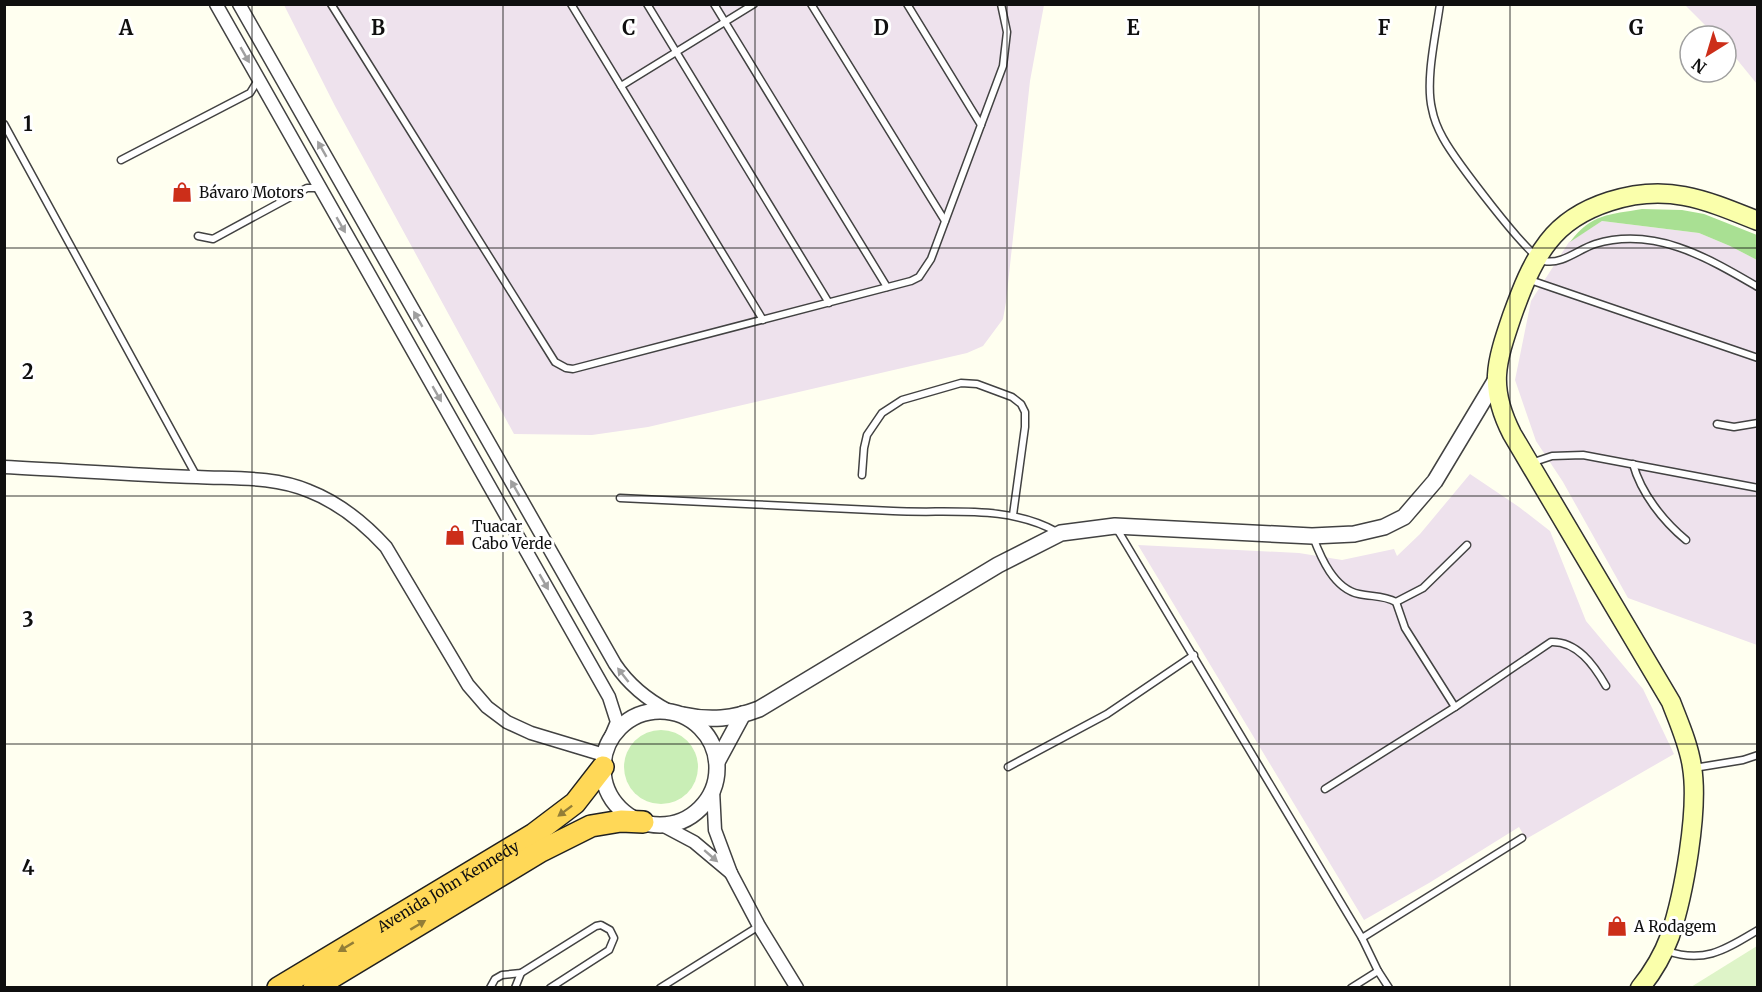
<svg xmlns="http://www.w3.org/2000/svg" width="1762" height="992" font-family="Merriweather,serif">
<rect width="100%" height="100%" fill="#fffff0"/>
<g fill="#eee2ed">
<polygon points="284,5 1044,5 1030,81 1006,302 1003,319 983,346 967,353 648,427 592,435 514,434 335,106"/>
<polygon points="1685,5 1757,5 1757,84 1726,46 1726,36 1716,36"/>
<polygon points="1602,221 1699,233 1730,246 1757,260 1757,645 1628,598 1563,482 1536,441 1515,380 1531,301 1569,242"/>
<polygon points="1470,474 1519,507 1550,531 1586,621 1643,689 1674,754 1526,839 1519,827 1429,883 1364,920 1138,545 1299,553 1342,560 1394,549 1397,556 1420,534"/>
</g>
<circle fill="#c9eeb6" cx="661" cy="767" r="37"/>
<path fill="#a9e093" d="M1642 209 1682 210 1704 214 1757 235V260L1730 246 1699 233 1602 221 1570 242C1592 213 1609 215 1642 209Z"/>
<polygon fill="#def4c8" points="1757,946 1757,987 1691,987"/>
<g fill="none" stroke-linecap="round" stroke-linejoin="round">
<g stroke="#424242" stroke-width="9">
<g id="service">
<polyline points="331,4 555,362 566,368 573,369 911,281 919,277 931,259 1003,66 1007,32 1001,4"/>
<polyline points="571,4 763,320"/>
<polyline points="647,4 829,303"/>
<polyline points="714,4 887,287"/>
<polyline points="811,4 945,221"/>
<polyline points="907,4 981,125"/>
<path d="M1440 4C1436 34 1425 80 1432 109 1434 120 1438 129 1443 138 1454 158 1528 257 1544 261 1562 265 1579 249 1595 244 1655 226 1708 258 1758 287"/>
<polyline points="621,86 754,4"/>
<polyline points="4,124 197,477"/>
<polyline points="121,160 250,93 258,80"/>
<polyline points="198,236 213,239 307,188 319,188"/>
<polyline points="1530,280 1758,358"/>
<polyline points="1717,424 1734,427 1758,423"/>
<polyline points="1531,463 1552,456 1583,455 1758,488"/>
<path d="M1633 464C1641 493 1663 521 1686 540"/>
<polyline points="862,475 864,448 867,435 882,413 902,400 961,383 977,384 1012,397 1021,404 1025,412 1025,427 1013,515"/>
<path d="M620 498C711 502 802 507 893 511 948 514 1007 504 1057 532"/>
<polyline points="1117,529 1362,938 1378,971 1389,988"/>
<path d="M1313 537C1321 558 1334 589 1359 594 1373 597 1383 595 1396 602L1423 588 1467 545"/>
<path d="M1396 602 1405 628 1455 707 1551 642C1577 641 1594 665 1606 686"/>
<polyline points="1008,767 1107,714 1194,655"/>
<polyline points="1694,768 1743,760 1758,755"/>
<polyline points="1325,789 1455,707"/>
<polyline points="1362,938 1522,838"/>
<path d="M1667 951C1705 964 1726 949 1758 930"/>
<polyline points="490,988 495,979 502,975 521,973 596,926 601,925 610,930 614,938 609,950 550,988"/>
<polyline points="515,988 521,973"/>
<polyline points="660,988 759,926"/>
<polyline points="1351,988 1378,971"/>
</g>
</g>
<g stroke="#424242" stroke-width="15">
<g id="minor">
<polyline points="216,4 609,697 617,722 609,741"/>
<path d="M239 4 615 664C629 685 646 699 669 711"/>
<path d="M4 467C68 470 133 475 197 477 235 479 273 476 309 491 340 503 364 523 386 547L468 685 487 707 507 722 531 733 604 755"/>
<polyline points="662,825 694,842 731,873 715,830 713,790"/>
<polyline points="731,873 759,926 797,988"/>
</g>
</g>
<g stroke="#424242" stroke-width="18">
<g id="tertiary">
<circle cx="660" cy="768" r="57"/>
<path d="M683 715C710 721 733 719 759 709L998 565 1061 533 1115 526 1312 536 1354 534 1384 527 1404 517 1435 481 1495 381"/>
<polyline points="717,762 743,714"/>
</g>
</g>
<g stroke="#313131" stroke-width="21">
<path id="secondary" d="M1640 988C1653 972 1663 955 1670 936 1684 894 1699 810 1692 767 1689 745 1679 723 1671 702L1512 434C1488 387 1496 363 1512 316 1521 291 1531 264 1548 242 1577 204 1638 187 1684 196 1710 201 1733 211 1758 221"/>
</g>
<g stroke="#202020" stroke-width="24">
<g id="trunk">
<path id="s1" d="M278 988 534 834 575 803 603 767"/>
<polyline points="314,988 541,851 591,826 621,821 643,822"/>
</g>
</g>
<use href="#service" stroke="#fff" stroke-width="6"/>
<use href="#minor" stroke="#fff" stroke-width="12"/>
<use href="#tertiary" stroke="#fff" stroke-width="15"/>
<use href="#secondary" stroke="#faffab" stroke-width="18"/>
<use href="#trunk" stroke="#ffd857" stroke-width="21"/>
</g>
<defs><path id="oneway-solid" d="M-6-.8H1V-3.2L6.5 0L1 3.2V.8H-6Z" transform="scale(1.5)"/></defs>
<g fill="#9f9f9f">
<use href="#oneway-solid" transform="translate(245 55) rotate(60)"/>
<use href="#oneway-solid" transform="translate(322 149) rotate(-120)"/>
<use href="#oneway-solid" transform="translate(341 225) rotate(60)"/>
<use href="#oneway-solid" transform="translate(418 319) rotate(-120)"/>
<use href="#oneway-solid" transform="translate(437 394) rotate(60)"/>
<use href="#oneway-solid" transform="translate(515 488) rotate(-120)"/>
<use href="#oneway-solid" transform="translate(544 582) rotate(60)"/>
<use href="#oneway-solid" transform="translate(623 675) rotate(-128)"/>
<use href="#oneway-solid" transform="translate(711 856) rotate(41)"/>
</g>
<g fill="#937e37">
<use href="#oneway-solid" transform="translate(565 811) rotate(143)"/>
<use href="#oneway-solid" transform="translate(418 925) rotate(-31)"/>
<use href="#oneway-solid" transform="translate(346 947) rotate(149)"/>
</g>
<path fill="none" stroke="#0f0f0f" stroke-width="1.5" stroke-opacity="0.55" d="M252 4V988M503 4V988M755 4V988M1007 4V988M1259 4V988M1510 4V988M4 248H1758M4 496H1758M4 744H1758"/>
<defs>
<g id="shop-bare" transform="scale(1.62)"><path d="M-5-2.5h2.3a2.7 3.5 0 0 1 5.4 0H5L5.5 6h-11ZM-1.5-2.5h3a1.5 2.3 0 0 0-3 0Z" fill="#cc2e19" stroke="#fff" stroke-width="2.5" paint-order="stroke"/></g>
</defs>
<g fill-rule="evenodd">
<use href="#shop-bare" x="182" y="192"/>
<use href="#shop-bare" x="455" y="535"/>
<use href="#shop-bare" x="1617" y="926"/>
</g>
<g text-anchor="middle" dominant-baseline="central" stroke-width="6" stroke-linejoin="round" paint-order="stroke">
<g font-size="15" fill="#0f0f0f" stroke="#fff" text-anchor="start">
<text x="199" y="192">Bávaro Motors</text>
<text x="472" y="526">Tuacar<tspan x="472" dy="17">Cabo Verde</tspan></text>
<text x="1634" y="926">A Rodagem</text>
</g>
<g font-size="15" fill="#0f0f0f" stroke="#fff">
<text stroke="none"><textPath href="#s1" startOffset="198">Avenida John Kennedy</textPath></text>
</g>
</g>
<g font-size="20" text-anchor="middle" font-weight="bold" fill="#0f0f0f" stroke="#fff" stroke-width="6" stroke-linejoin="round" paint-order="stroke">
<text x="126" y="35">A</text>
<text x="378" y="35">B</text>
<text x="629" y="35">C</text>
<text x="881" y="35">D</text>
<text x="1133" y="35">E</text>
<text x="1384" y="35">F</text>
<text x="1636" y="35">G</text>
<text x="28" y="131">1</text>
<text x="28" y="379">2</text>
<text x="28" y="627">3</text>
<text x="28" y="875">4</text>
</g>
<rect width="1762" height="992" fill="none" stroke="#0f0f0f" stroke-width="12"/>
<g transform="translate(1708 54) rotate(217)"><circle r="28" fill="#ffffff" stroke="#9f9f9f" stroke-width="1.5"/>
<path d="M0-4.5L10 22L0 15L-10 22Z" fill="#cc2e19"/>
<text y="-9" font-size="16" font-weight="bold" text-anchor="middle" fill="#0f0f0f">N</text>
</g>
</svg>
